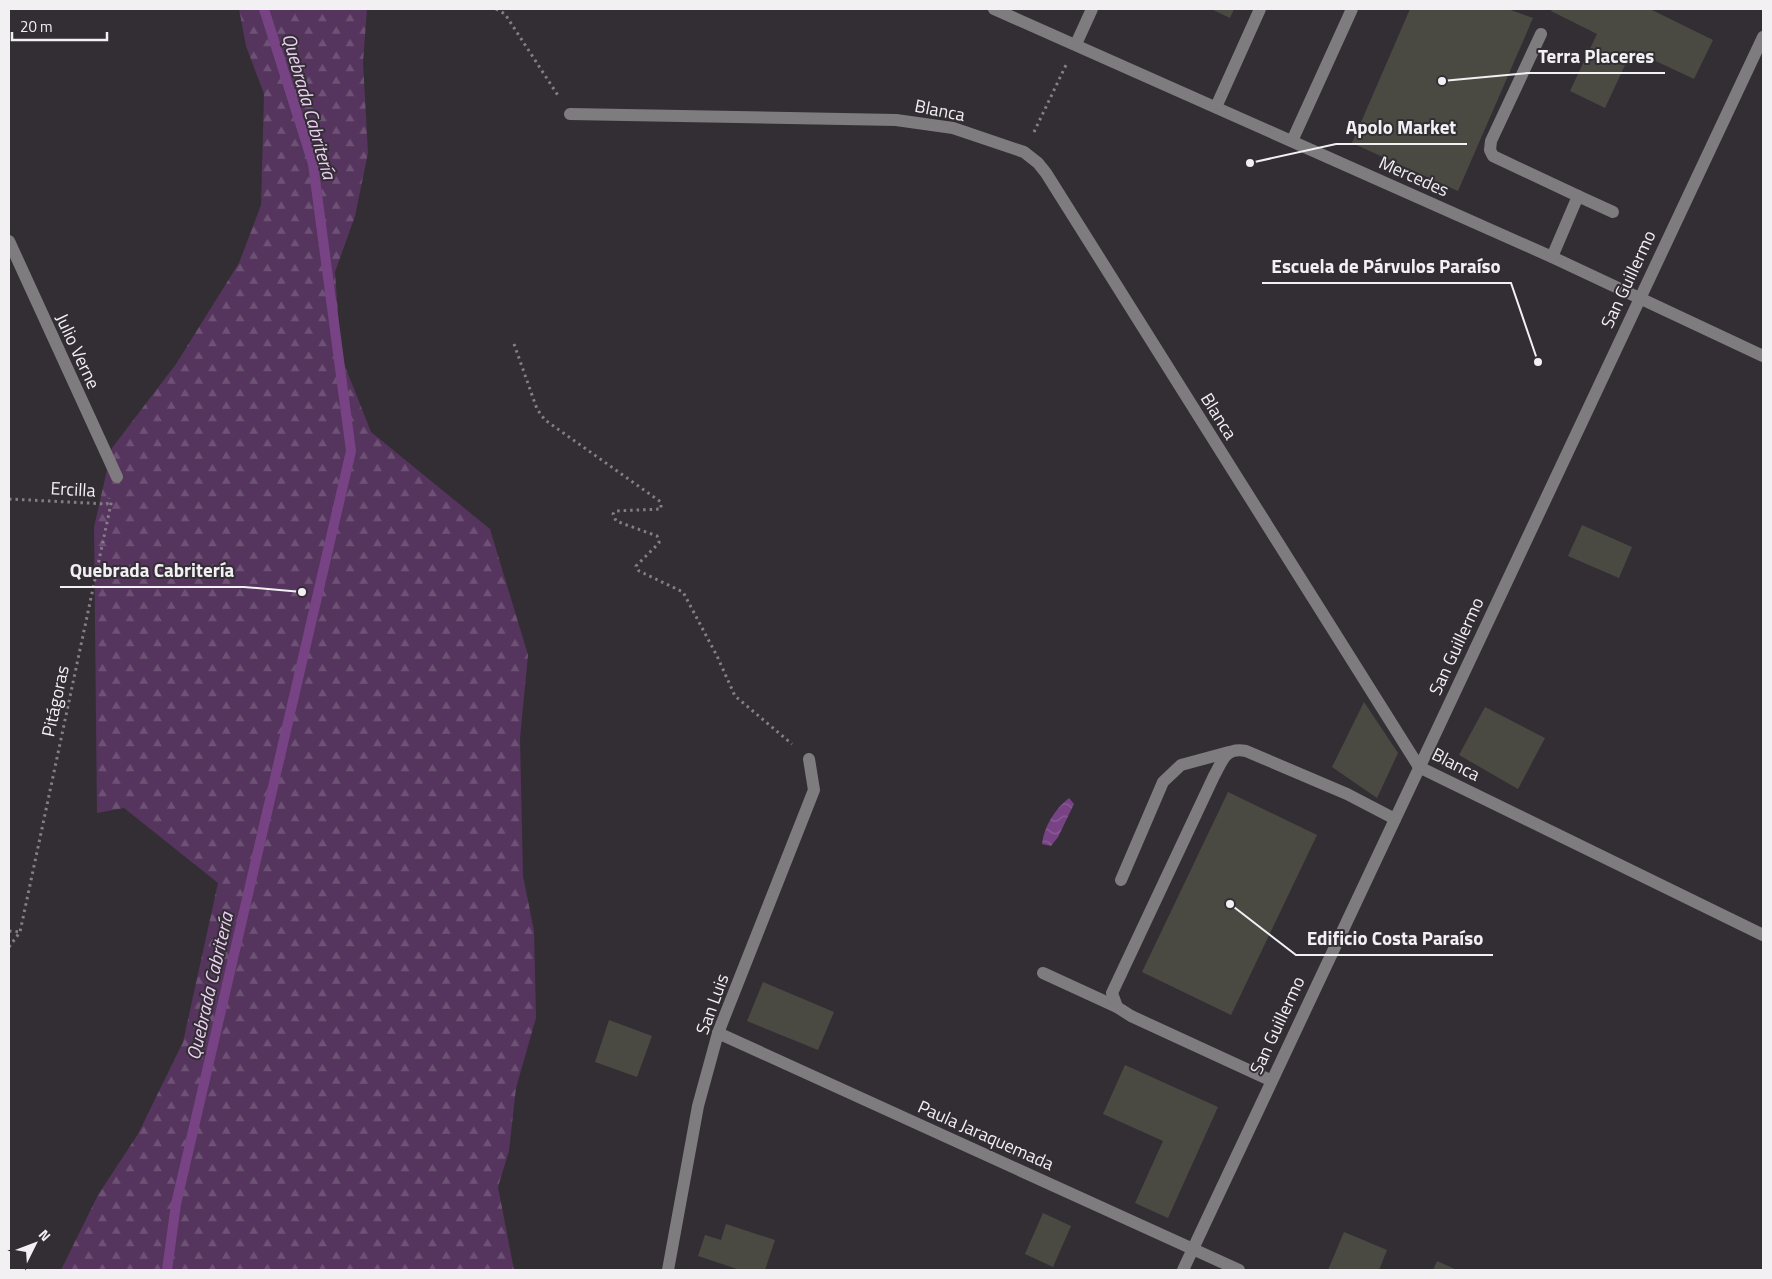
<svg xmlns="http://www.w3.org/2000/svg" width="1772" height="1279" font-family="'Titillium Web',sans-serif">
<defs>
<pattern id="forest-firs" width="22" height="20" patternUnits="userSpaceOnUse" patternTransform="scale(1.25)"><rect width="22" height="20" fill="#55345d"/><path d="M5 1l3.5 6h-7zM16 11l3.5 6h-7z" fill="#6e5275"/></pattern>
<pattern id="water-waves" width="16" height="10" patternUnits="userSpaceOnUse" patternTransform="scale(1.25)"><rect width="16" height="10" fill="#784385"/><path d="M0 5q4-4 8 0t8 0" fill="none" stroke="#8c5e97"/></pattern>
</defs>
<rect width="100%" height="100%" fill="#332e34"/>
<polygon fill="url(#forest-firs)" points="239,9 367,9 363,62 368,153 355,216 335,272 341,356 371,432 490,529 528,655 520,738 523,876 534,931 536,1018 516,1088 509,1151 498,1187 514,1270 61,1270 98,1195 138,1134 183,1042 218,883 124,808 97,813 94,527 112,448 176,364 239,263 261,205 264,94 246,46"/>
<path fill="url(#water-waves)" d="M1069 798 1074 804 1058 837 1051 846 1042 844C1044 826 1055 809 1069 798Z"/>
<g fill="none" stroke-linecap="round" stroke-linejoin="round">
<polyline stroke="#784385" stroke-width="10" points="167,1270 176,1204 351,451 313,164 264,9"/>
</g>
<g fill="#4a4a42">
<polygon points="1211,9 1234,9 1230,18"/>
<polygon points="1410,9 1508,9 1533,18 1458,191 1352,143"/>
<polygon points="1552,9 1650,9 1713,40 1694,79 1632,50 1605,108 1570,91 1597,34 1551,11"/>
<polygon points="1582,525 1632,547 1619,578 1568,556"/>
<polygon points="1364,702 1398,753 1377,798 1332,767"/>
<polygon points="1485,707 1545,738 1518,789 1459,755"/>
<polygon points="1228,792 1317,835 1231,1015 1142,972"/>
<polygon points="763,982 834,1012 818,1050 747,1021"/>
<polygon points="609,1020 652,1036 637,1077 595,1062"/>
<polygon points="1125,1065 1218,1107 1168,1218 1135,1203 1163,1141 1103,1114"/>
<polygon points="1043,1213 1071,1226 1053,1267 1025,1254"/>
<polygon points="726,1224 775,1240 765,1270 740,1270 698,1256 705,1235 721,1240"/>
<polygon points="1344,1232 1387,1250 1379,1270 1328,1270"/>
<polygon points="1437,1261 1457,1270 1433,1270"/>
</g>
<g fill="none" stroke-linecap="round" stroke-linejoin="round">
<g stroke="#837f84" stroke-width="3" stroke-dasharray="2.5 4" stroke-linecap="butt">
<polyline points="496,9 505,14 559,97"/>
<polyline points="1034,132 1066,65"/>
<polyline points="514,344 537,409 545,420 661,502 661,509 615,511 613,514 616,521 657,536 659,539 659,543 636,566 639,571 683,592 717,656 735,696 792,744"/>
<polyline points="9,499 107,504 109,498"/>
<polyline points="9,931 20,932"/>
<polyline points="9,947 20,932 112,499"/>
</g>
<g stroke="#7f7c7f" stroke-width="12">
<polyline points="994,9 1552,257 1763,356"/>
<polyline points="1541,34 1491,141 1490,150 1493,156 1578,196 1552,257"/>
<polyline points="1076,44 1092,9"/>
<polyline points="1216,107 1260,9"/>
<polyline points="570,114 896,120 953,128 1024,152 1038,163 1046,173 1419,767 1763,935"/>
<polyline points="1292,141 1352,9"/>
<polyline points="1578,196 1613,212"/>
<polyline points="9,241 117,477"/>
<polyline points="1121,880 1163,782 1181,765 1229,752"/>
<polyline points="1043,973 1117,1007"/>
<polyline points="718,1033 1239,1270"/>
<path d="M1270 1080 1131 1016 1117 1007 1112 993 1214 776C1223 760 1225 747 1246 751L1347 794 1395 819"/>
<polyline points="668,1270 698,1106 718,1033 814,790 809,759"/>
<polyline points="1183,1270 1763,37"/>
</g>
</g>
<g text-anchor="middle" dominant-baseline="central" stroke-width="4" stroke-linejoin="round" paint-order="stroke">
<g font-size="18" fill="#f3f0f4" stroke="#332e34">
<text transform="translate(940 110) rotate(11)">Blanca</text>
<text transform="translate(1414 176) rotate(24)">Mercedes</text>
<text transform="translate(1628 279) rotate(-65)">San Guillermo</text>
<text transform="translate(78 351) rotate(65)">Julio Verne</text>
<text transform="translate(1219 416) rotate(58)">Blanca</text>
<text transform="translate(73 489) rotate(3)">Ercilla</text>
<text transform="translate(1456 646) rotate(-65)">San Guillermo</text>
<text transform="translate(55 701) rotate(-78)">Pitágoras</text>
<text transform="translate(1456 764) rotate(27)">Blanca</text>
<text transform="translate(712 1004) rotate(-70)">San Luis</text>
<text transform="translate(1277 1025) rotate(-65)">San Guillermo</text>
<text transform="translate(986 1135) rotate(24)">Paula Jaraquemada</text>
</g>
<g font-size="19" font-style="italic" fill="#eccff3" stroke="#332e34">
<text transform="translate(310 106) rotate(74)">Quebrada Cabritería</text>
<text transform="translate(209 986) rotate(-77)">Quebrada Cabritería</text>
</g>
</g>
<path fill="none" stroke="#f3f0f4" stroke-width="2" d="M1442 81L1528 73H1665M1250 163L1336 144H1467M1538 362L1511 283H1262M302 592L244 587H60M1230 904L1296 955H1493"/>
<g fill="#f3f0f4" stroke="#332e34" stroke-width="2">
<circle cx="1442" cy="81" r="5"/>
<circle cx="1250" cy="163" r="5"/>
<circle cx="1538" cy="362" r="5"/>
<circle cx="302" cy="592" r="5"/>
<circle cx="1230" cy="904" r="5"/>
</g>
<g font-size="19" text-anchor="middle" font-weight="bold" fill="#f3f0f4" stroke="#332e34" stroke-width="4" stroke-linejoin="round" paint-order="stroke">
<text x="1596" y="63">Terra Placeres</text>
<text x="1401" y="134">Apolo Market</text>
<text x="1386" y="273">Escuela de Párvulos Paraíso</text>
<text x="152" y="577">Quebrada Cabritería</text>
<text x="1395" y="945">Edificio Costa Paraíso</text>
</g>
<rect width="1772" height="1279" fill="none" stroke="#f3f0f4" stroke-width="20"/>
<g transform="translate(35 1244) rotate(48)" stroke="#332e34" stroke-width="4" paint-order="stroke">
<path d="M0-4L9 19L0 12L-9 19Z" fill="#f3f0f4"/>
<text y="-8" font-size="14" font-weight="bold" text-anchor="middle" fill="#f3f0f4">N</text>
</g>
<path d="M12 32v8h95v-8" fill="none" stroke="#f3f0f4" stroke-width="2.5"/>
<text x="20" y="32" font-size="15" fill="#f3f0f4" stroke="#332e34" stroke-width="4" paint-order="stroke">20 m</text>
</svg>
